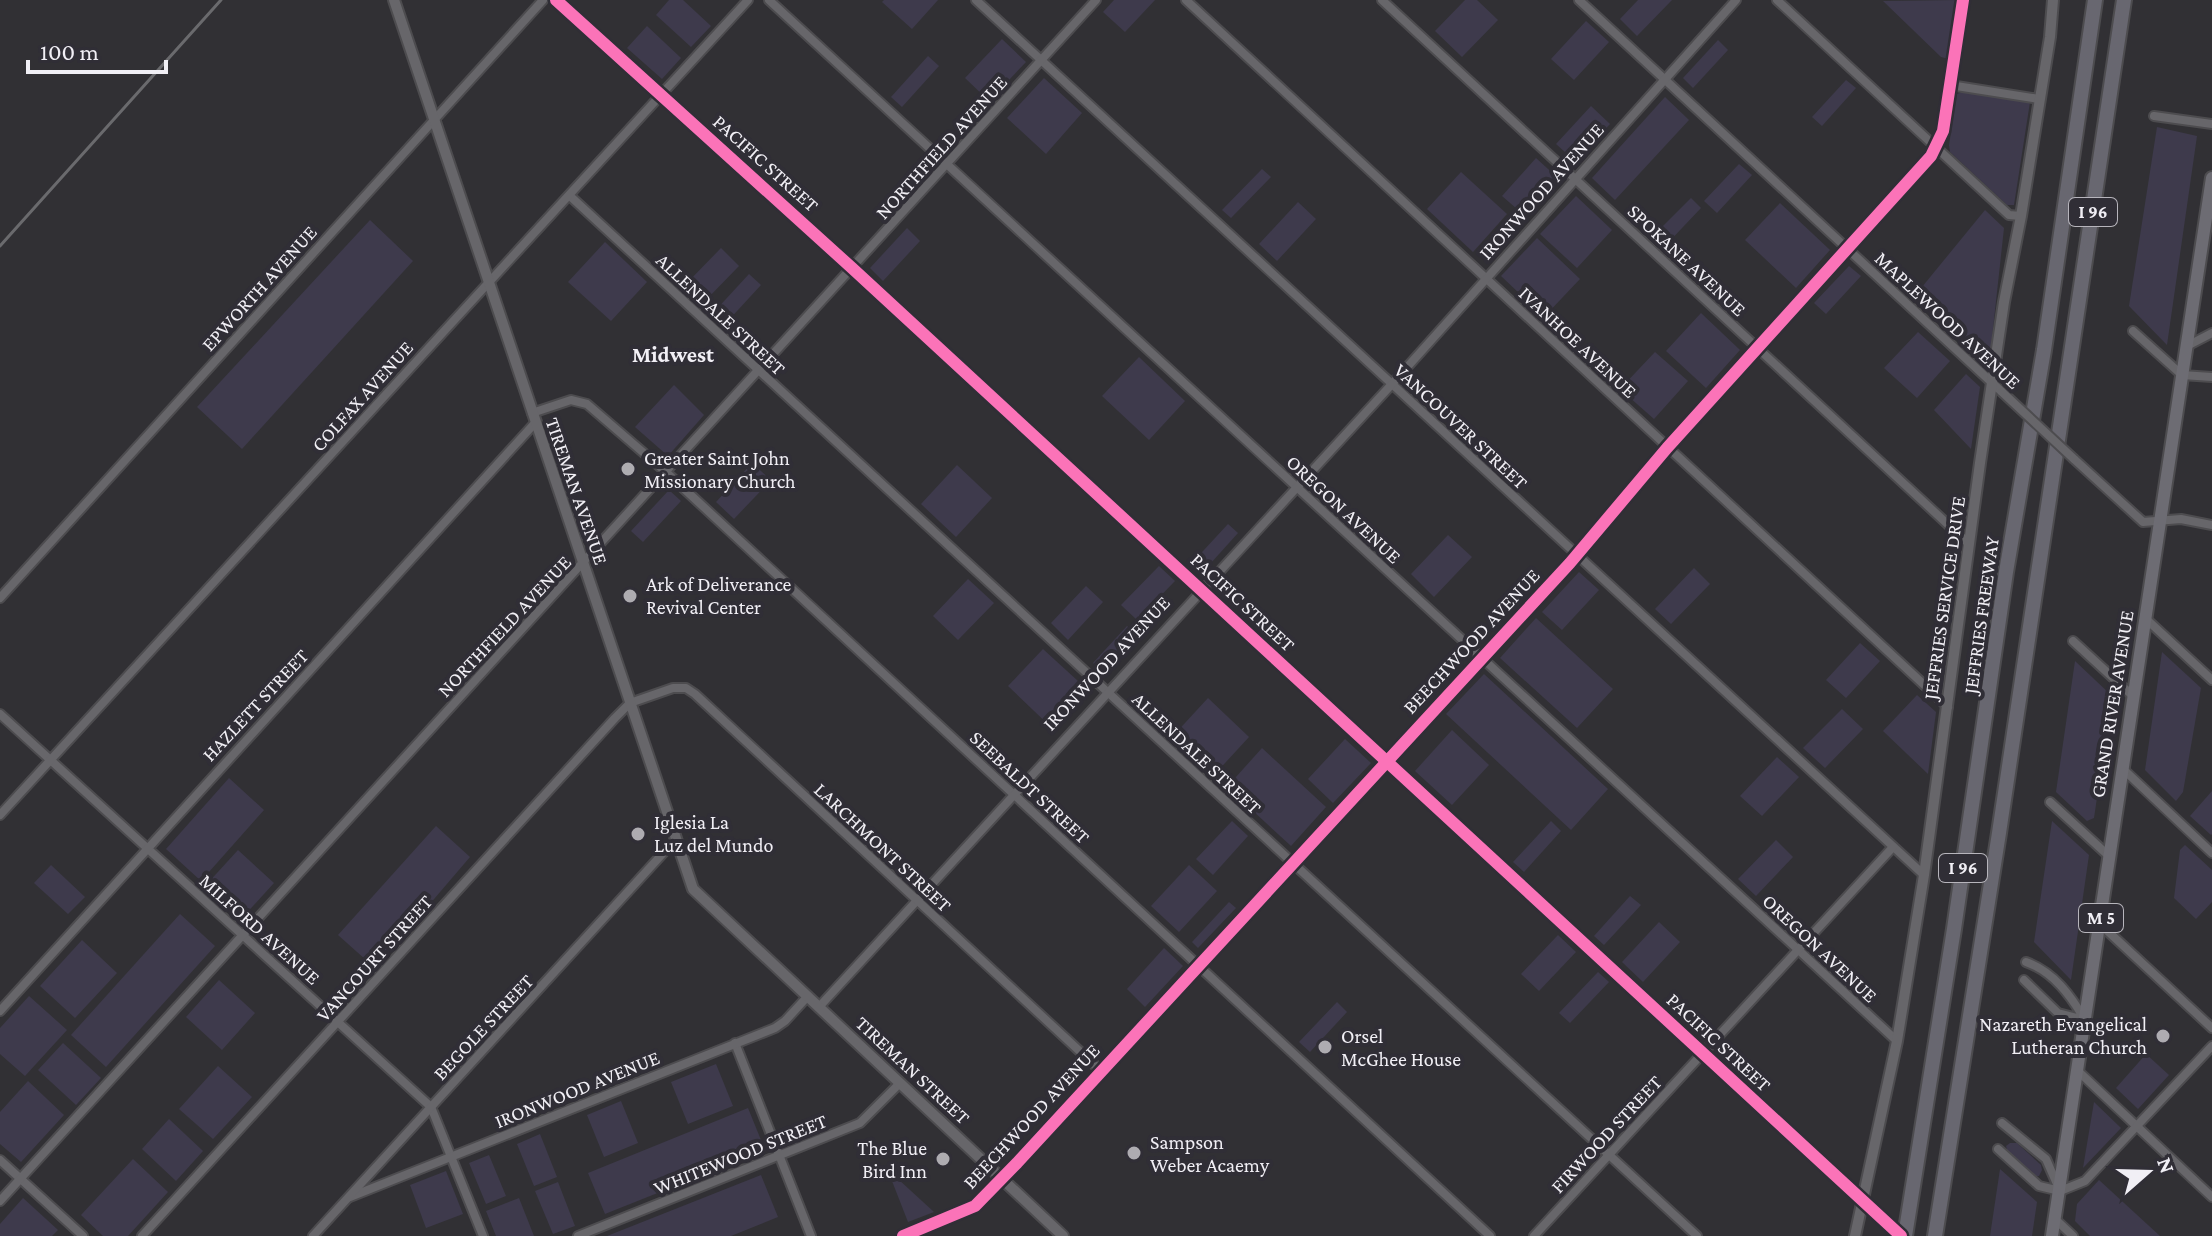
<svg xmlns="http://www.w3.org/2000/svg" width="2212" height="1236" font-family="'Crimson Pro',serif">
<rect width="100%" height="100%" fill="#313034"/>
<g fill="#3e3a4c">
<polygon points="669,0 683,0 711,26 691,47 656,15"/>
<polygon points="884,0 938,0 912,29 882,2"/>
<polygon points="1114,0 1155,0 1125,32 1103,12"/>
<polygon points="1465,0 1477,0 1498,20 1462,57 1435,31"/>
<polygon points="1638,0 1672,0 1637,36 1620,19"/>
<polygon points="1959,0 1949,59 1941,57 1883,1"/>
<polygon points="1586,21 1609,42 1574,80 1551,59"/>
<polygon points="647,26 681,58 662,79 627,48"/>
<polygon points="1002,39 1026,62 989,101 965,78"/>
<polygon points="1718,40 1728,50 1693,88 1683,78"/>
<polygon points="928,56 939,66 902,107 891,97"/>
<polygon points="1044,78 1082,113 1046,154 1007,118"/>
<polygon points="1846,80 1856,88 1822,126 1812,117"/>
<polygon points="1962,92 2030,102 2014,205 2007,205 1950,152 1949,145 1957,94"/>
<polygon points="1665,97 1689,120 1615,200 1592,178"/>
<polygon points="1591,106 1610,124 1575,161 1556,144"/>
<polygon points="2157,127 2197,136 2167,345 2129,306"/>
<polygon points="1536,158 1559,179 1525,216 1502,196"/>
<polygon points="1739,164 1752,175 1717,213 1704,201"/>
<polygon points="1262,169 1271,177 1231,218 1222,210"/>
<polygon points="1461,172 1507,214 1473,252 1427,209"/>
<polygon points="1576,196 1612,230 1577,268 1540,234"/>
<polygon points="1691,198 1701,208 1665,246 1654,235"/>
<polygon points="1298,202 1316,219 1277,261 1259,244"/>
<polygon points="1780,203 1830,250 1796,288 1745,240"/>
<polygon points="1985,210 2004,228 1990,356 1988,360 1983,362 1913,298"/>
<polygon points="370,220 413,261 242,449 197,407"/>
<polygon points="907,228 920,241 883,281 870,268"/>
<polygon points="1537,238 1580,279 1544,317 1501,276"/>
<polygon points="605,242 647,282 611,321 568,282"/>
<polygon points="721,248 739,266 704,302 686,284"/>
<polygon points="1849,266 1861,276 1826,314 1814,303"/>
<polygon points="749,274 761,285 726,323 714,312"/>
<polygon points="1701,313 1740,350 1706,388 1666,351"/>
<polygon points="1918,332 1950,361 1917,398 1884,368"/>
<polygon points="1655,352 1688,381 1654,419 1620,389"/>
<polygon points="1139,357 1185,401 1149,440 1102,396"/>
<polygon points="1966,374 1980,387 1971,449 1934,410"/>
<polygon points="674,385 704,415 668,456 635,427"/>
<polygon points="752,463 771,480 734,519 716,502"/>
<polygon points="957,465 992,498 956,537 921,504"/>
<polygon points="669,490 681,501 643,542 631,531"/>
<polygon points="1228,524 1238,533 1201,574 1191,564"/>
<polygon points="1448,535 1472,557 1434,597 1411,574"/>
<polygon points="1159,566 1175,581 1137,620 1121,605"/>
<polygon points="1694,568 1710,584 1671,624 1655,609"/>
<polygon points="1579,572 1599,590 1562,630 1542,612"/>
<polygon points="968,579 994,603 958,640 933,616"/>
<polygon points="1086,586 1103,602 1068,640 1051,623"/>
<polygon points="1536,618 1613,689 1577,728 1500,658"/>
<polygon points="1127,626 1140,638 1106,674 1093,663"/>
<polygon points="1860,643 1880,661 1846,698 1826,680"/>
<polygon points="1043,649 1090,692 1055,731 1008,686"/>
<polygon points="2162,652 2201,688 2183,792 2176,801 2145,770"/>
<polygon points="2075,661 2112,696 2094,818 2087,821 2056,792"/>
<polygon points="1484,674 1608,789 1571,830 1446,714"/>
<polygon points="1917,695 1936,712 1928,774 1883,731"/>
<polygon points="1208,698 1249,737 1214,775 1173,736"/>
<polygon points="1842,709 1863,729 1825,768 1803,748"/>
<polygon points="1452,730 1489,765 1452,805 1415,771"/>
<polygon points="1345,739 1371,763 1333,803 1308,779"/>
<polygon points="1262,748 1326,807 1291,846 1227,787"/>
<polygon points="1777,757 1799,777 1762,816 1740,796"/>
<polygon points="229,778 264,810 201,881 166,849"/>
<polygon points="2212,791 2212,834 2211,835 2190,816"/>
<polygon points="1232,821 1248,836 1213,875 1196,859"/>
<polygon points="1551,821 1561,831 1524,872 1513,862"/>
<polygon points="2052,821 2089,855 2071,980 2034,942"/>
<polygon points="436,826 470,857 375,968 338,935"/>
<polygon points="1776,840 1793,857 1756,896 1738,879"/>
<polygon points="2185,845 2212,870 2212,902 2196,919 2174,898 2180,850"/>
<polygon points="238,850 274,883 242,918 206,885"/>
<polygon points="51,865 85,897 68,914 34,883"/>
<polygon points="1189,865 1217,891 1179,932 1151,906"/>
<polygon points="1630,896 1641,905 1604,945 1594,936"/>
<polygon points="1229,902 1236,908 1198,948 1192,942"/>
<polygon points="180,914 215,946 106,1067 71,1035"/>
<polygon points="1659,922 1680,942 1643,982 1622,962"/>
<polygon points="1558,935 1576,952 1539,991 1521,974"/>
<polygon points="82,940 117,973 75,1018 40,986"/>
<polygon points="1164,948 1183,966 1145,1007 1127,989"/>
<polygon points="1598,972 1609,982 1570,1023 1559,1013"/>
<polygon points="219,980 255,1013 222,1050 186,1017"/>
<polygon points="29,996 67,1030 25,1076 0,1054 0,1028"/>
<polygon points="1337,1002 1347,1012 1310,1052 1299,1042"/>
<polygon points="63,1043 101,1078 76,1105 38,1070"/>
<polygon points="2146,1054 2169,1075 2138,1109 2116,1088"/>
<polygon points="716,1064 733,1106 688,1124 671,1082"/>
<polygon points="218,1066 252,1097 213,1139 179,1109"/>
<polygon points="28,1081 64,1115 21,1162 0,1144 0,1112"/>
<polygon points="621,1101 638,1143 604,1157 587,1115"/>
<polygon points="2094,1102 2121,1128 2083,1168"/>
<polygon points="748,1108 765,1150 605,1214 588,1173"/>
<polygon points="169,1119 203,1151 176,1181 142,1149"/>
<polygon points="540,1134 557,1177 534,1186 517,1144"/>
<polygon points="2010,1143 2017,1143 2041,1165 2042,1170 2039,1176 2034,1176 2008,1153 2006,1146"/>
<polygon points="489,1155 506,1196 486,1204 469,1163"/>
<polygon points="133,1159 168,1192 128,1236 103,1236 81,1215"/>
<polygon points="2000,1169 2037,1202 2032,1236 1990,1236"/>
<polygon points="446,1171 463,1214 426,1228 410,1185"/>
<polygon points="761,1175 778,1217 731,1236 607,1236"/>
<polygon points="898,1179 934,1212 908,1222 892,1181"/>
<polygon points="2099,1180 2160,1236 2090,1236 2075,1221 2077,1204"/>
<polygon points="558,1182 575,1226 553,1234 535,1191"/>
<polygon points="23,1198 58,1230 52,1236 0,1236 0,1224"/>
<polygon points="519,1198 534,1236 496,1236 486,1211"/>
</g>
<g fill="none" stroke-linecap="round" stroke-linejoin="round">
<g stroke="#4d4c4f" stroke-width="12">
<g id="minor">
<polyline points="556,0 852,268 1877,1214"/>
<polyline points="769,0 1897,1041"/>
<polyline points="976,0 1924,875"/>
<polyline points="1186,0 1948,707"/>
<polyline points="1382,0 1969,544"/>
<polyline points="1579,0 2002,392"/>
<polyline points="1777,0 2009,215 2021,216"/>
<polyline points="1950,85 2039,99"/>
<polyline points="2154,116 2212,124"/>
<polyline points="570,196 1697,1236"/>
<polyline points="2133,331 2182,375 2212,377"/>
<polyline points="2187,346 2212,333"/>
<polyline points="532,413 571,400 587,404 667,473 1490,1236"/>
<polyline points="2074,459 2143,522 2181,519 2212,525"/>
<polyline points="0,598 543,0"/>
<polyline points="2145,618 2212,680"/>
<polyline points="2073,641 2134,697"/>
<polyline points="0,714 431,1107 483,1236"/>
<polyline points="2123,769 2212,853"/>
<polyline points="2050,802 2110,857"/>
<polyline points="0,815 748,0"/>
<polyline points="2100,924 2212,1028"/>
<path d="M2024 980 2058 1013 2085 1020C2071 996 2054 972 2026 962"/>
<polyline points="819,1007 1392,384 1736,0"/>
<polyline points="0,1011 535,423"/>
<polyline points="735,1043 811,1236"/>
<polyline points="2078,1071 2212,1197"/>
<polyline points="1998,1149 2039,1186 2060,1191 2046,1159 2002,1123"/>
<polyline points="0,1160 83,1236"/>
<polyline points="2060,1191 2085,1181 2212,1046"/>
<polyline points="350,1197 775,1028 785,1021 808,996"/>
<polyline points="0,1201 1096,0"/>
<polyline points="2055,1219 2073,1236"/>
<polyline points="142,1236 615,718 630,703 673,688 686,688 695,694 1101,1071"/>
<polyline points="313,1236 676,839"/>
<polyline points="578,1236 860,1123 900,1083"/>
<polyline points="903,1236 975,1206 1017,1163 1570,563 1667,448 1931,156 1943,131 1963,0"/>
<polyline points="1534,1236 1893,847"/>
</g>
</g>
<g stroke="#4d4c4f" stroke-width="14">
<g id="tertiary">
<polyline points="394,0 693,889 1063,1236"/>
<polyline points="1855,1236 1897,1041 1924,875 1980,463 2004,302 2021,216 2050,37 2053,0"/>
</g>
</g>
<g stroke="#4d4c4f" stroke-width="16">
<polyline id="primary" points="2052,1236 2212,178"/>
</g>
<g stroke="#4d4c4f" stroke-width="18">
<g id="motorway">
<polyline points="1905,1236 1954,929 2006,572 2044,350 2095,0"/>
<polyline points="1935,1236 1999,833 2124,0"/>
</g>
</g>
<use href="#minor" stroke="#67666a" stroke-width="8"/>
<use href="#tertiary" stroke="#67666a" stroke-width="10"/>
<use href="#primary" stroke="#6d6c73" stroke-width="12"/>
<use href="#motorway" stroke="#686770" stroke-width="14"/>
<polyline stroke="#6a6a6d" stroke-width="3" points="0,246 221,0"/>
<g stroke="#4d4c4f" stroke-width="12" stroke-linecap="butt">
<g id="minor-bridge">
<polyline points="2002,392 2074,459"/>
<polyline points="1877,1214 1901,1236"/>
</g>
</g>
<use href="#minor-bridge" stroke="#67666a" stroke-width="8"/>
<g stroke="#302e36" stroke-width="17">
<g id="cycleway">
<polyline points="556,0 852,268 1901,1236"/>
<polyline points="903,1236 975,1206 1017,1163 1570,563 1667,448 1931,156 1943,131 1963,0"/>
</g>
</g>
<use href="#cycleway" stroke="#fb73b8" stroke-width="12"/>
</g>
<g fill="#aeacb1" stroke="#302e36" stroke-width="3">
<circle cx="628" cy="469" r="8"/>
<circle cx="630" cy="596" r="8"/>
<circle cx="638" cy="834" r="8"/>
<circle cx="2163" cy="1036" r="8"/>
<circle cx="1325" cy="1047" r="8"/>
<circle cx="1134" cy="1153" r="8"/>
<circle cx="943" cy="1159" r="8"/>
</g>
<g text-anchor="middle" dominant-baseline="central" stroke-width="8" stroke-linejoin="round" paint-order="stroke">
<g fill="#302e36" stroke="#b7b5bc" stroke-width="2">
<rect x="2069" y="198" width="48" height="28" rx="6"/>
<rect x="1939" y="854" width="48" height="28" rx="6"/>
<rect x="2079" y="904" width="44" height="28" rx="6"/>
</g>
<g font-size="18" font-weight="bold" fill="#f1eff5">
<text x="2093" y="212">I 96</text>
<text x="1963" y="868">I 96</text>
<text x="2101" y="918">M 5</text>
</g>
<g font-size="20" fill="#f1eff5" stroke="#302e36">
<text transform="translate(941 147) rotate(-48)">NORTHFIELD AVENUE</text>
<text transform="translate(766 163) rotate(42)">PACIFIC STREET</text>
<text transform="translate(1541 191) rotate(-48)">IRONWOOD AVENUE</text>
<text transform="translate(1687 260) rotate(43)">SPOKANE AVENUE</text>
<text transform="translate(259 288) rotate(-48)">EPWORTH AVENUE</text>
<text transform="translate(721 314) rotate(43)">ALLENDALE STREET</text>
<text transform="translate(1948 320) rotate(43)">MAPLEWOOD AVENUE</text>
<text transform="translate(1578 342) rotate(43)">IVANHOE AVENUE</text>
<text transform="translate(362 396) rotate(-48)">COLFAX AVENUE</text>
<text transform="translate(1461 426) rotate(43)">VANCOUVER STREET</text>
<text transform="translate(577 491) rotate(71)">TIREMAN AVENUE</text>
<text transform="translate(1344 509) rotate(43)">OREGON AVENUE</text>
<text transform="translate(1944 598) rotate(-82)">JEFFRIES SERVICE DRIVE</text>
<text transform="translate(1243 602) rotate(43)">PACIFIC STREET</text>
<text transform="translate(1981 615) rotate(-82)">JEFFRIES FREEWAY</text>
<text transform="translate(504 626) rotate(-47)">NORTHFIELD AVENUE</text>
<text transform="translate(1471 641) rotate(-47)">BEECHWOOD AVENUE</text>
<text transform="translate(1106 663) rotate(-47)">IRONWOOD AVENUE</text>
<text transform="translate(2112 704) rotate(-81)">GRAND RIVER AVENUE</text>
<text transform="translate(255 705) rotate(-47)">HAZLETT STREET</text>
<text transform="translate(1197 753) rotate(43)">ALLENDALE STREET</text>
<text transform="translate(1030 787) rotate(43)">SEEBALDT STREET</text>
<text transform="translate(883 847) rotate(43)">LARCHMONT STREET</text>
<text transform="translate(260 929) rotate(42)">MILFORD AVENUE</text>
<text transform="translate(1820 948) rotate(43)">OREGON AVENUE</text>
<text transform="translate(374 958) rotate(-48)">VANCOURT STREET</text>
<text transform="translate(483 1027) rotate(-47)">BEGOLE STREET</text>
<text transform="translate(1719 1042) rotate(43)">PACIFIC STREET</text>
<text transform="translate(913 1070) rotate(43)">TIREMAN STREET</text>
<text transform="translate(577 1089) rotate(-22)">IRONWOOD AVENUE</text>
<text transform="translate(1031 1116) rotate(-47)">BEECHWOOD AVENUE</text>
<text transform="translate(1606 1134) rotate(-47)">FIRWOOD STREET</text>
<text transform="translate(740 1154) rotate(-22)">WHITEWOOD STREET</text>
</g>
<g font-size="20" fill="#f1eff5" stroke="#302e36" text-anchor="start">
<text x="644" y="458">Greater Saint John<tspan x="644" dy="23">Missionary Church</tspan></text>
<text x="646" y="584">Ark of Deliverance<tspan x="646" dy="23">Revival Center</tspan></text>
<text x="654" y="822">Iglesia La<tspan x="654" dy="23">Luz del Mundo</tspan></text>
<text x="2147" y="1024" text-anchor="end">Nazareth Evangelical<tspan x="2147" dy="23">Lutheran Church</tspan></text>
<text x="1341" y="1036">Orsel<tspan x="1341" dy="23">McGhee House</tspan></text>
<text x="1150" y="1142">Sampson<tspan x="1150" dy="23">Weber Acaemy</tspan></text>
<text x="927" y="1148" text-anchor="end">The Blue<tspan x="927" dy="23">Bird Inn</tspan></text>
</g>
<g font-size="22" font-weight="bold" fill="#f1eff5" stroke="#302e36">
<text x="673" y="354">Midwest</text>
</g>
</g>
<g transform="translate(2148 1172) rotate(70)" stroke="#302e36" stroke-width="6" paint-order="stroke">
<path d="M0-6L14 30L0 20L-14 30Z" fill="#f1eff5"/>
<text y="-12" font-size="22" font-weight="bold" text-anchor="middle" fill="#f1eff5">N</text>
</g>
<path d="M28 60v12h138v-12" fill="none" stroke="#f1eff5" stroke-width="4"/>
<text x="40" y="60" font-size="24" fill="#f1eff5" stroke="#302e36" stroke-width="6" paint-order="stroke">100 m</text>
</svg>
